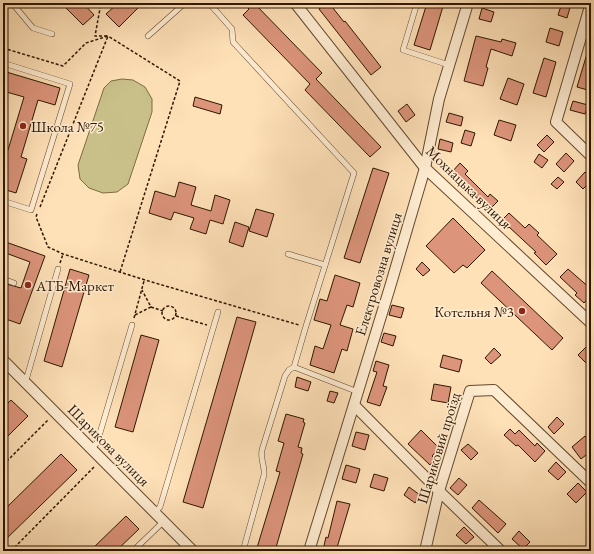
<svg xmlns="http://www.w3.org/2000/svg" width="594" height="554" font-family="'EB Garamond',serif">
<rect width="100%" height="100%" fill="#ffe1b8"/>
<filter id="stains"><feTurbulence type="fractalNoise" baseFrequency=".005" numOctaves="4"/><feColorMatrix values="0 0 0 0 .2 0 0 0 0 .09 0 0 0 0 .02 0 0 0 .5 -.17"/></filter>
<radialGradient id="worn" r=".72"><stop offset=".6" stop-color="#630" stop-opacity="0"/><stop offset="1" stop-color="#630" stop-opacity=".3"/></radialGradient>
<polygon fill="#c9c089" stroke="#7c6b44" points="122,79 133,80 145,87 152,99 152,112 128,184 117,192 103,193 89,188 80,179 78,165 104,88 111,81"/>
<g fill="#dc947b" stroke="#2e1600">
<polygon points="61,3 83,3 94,15 83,25"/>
<polygon points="118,3 143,3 119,27 106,14"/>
<polygon points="243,3 254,3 322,73 316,79 381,147 370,157 305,90 310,84 243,15 249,9"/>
<polygon points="327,3 329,3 344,22 345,21 381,67 371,75 319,9"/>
<polygon points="427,3 444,3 430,50 414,45"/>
<polygon points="562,3 571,4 567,18 558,15"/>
<polygon points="482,8 494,12 491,22 479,19"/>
<polygon points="550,28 563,32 559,46 546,42"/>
<polygon points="476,36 501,42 502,39 516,43 512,56 491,49 486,67 488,68 483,86 464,81"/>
<polygon points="589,47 591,48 591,91 577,87"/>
<polygon points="544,58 556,62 546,97 533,93"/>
<polygon points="3,71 60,88 55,105 38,100 21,157 27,159 16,193 3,189 3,148 8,150 24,97 3,91"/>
<polygon points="508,78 524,84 517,105 500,99"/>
<polygon points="195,97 222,105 220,114 193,106"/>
<polygon points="573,101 588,105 585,114 570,110"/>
<polygon points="407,104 415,115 406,122 398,111"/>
<polygon points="449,113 463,117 461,126 446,122"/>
<polygon points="499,120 516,125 511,141 494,135"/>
<polygon points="465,130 475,133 471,146 461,143"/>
<polygon points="547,135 554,142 544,152 537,145"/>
<polygon points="440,139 453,143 451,152 438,149"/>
<polygon points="566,153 574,161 564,172 556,164"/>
<polygon points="539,154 548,160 542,168 534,162"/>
<polygon points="460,163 468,171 465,174 488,197 490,194 498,201 489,210 451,173"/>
<polygon points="373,168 389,173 360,263 344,258"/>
<polygon points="585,172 591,177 591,181 583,189 576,182"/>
<polygon points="558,177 564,182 557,189 551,184"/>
<polygon points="179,182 196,187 191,205 211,211 215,195 230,200 223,224 210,220 206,234 190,229 194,218 174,212 171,220 149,213 155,191 175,197"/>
<polygon points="256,209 274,214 267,237 249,231"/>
<polygon points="509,213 525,228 529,224 539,233 537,235 557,254 546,265 534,253 536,252 509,227 507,228 500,222"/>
<polygon points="453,218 485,250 467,268 463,265 454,273 426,246"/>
<polygon points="235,222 249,227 243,247 229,242"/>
<polygon points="3,241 45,256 20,324 3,318 3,283 21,288 30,262 3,252"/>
<polygon points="422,262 430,270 423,276 416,269"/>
<polygon points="70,269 89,275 62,367 44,361"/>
<polygon points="568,269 591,289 591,295 584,303 575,295 577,293 560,277"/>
<polygon points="492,271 563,338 552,350 481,283"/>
<polygon points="335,275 360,283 353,307 347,305 340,325 353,329 347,351 342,349 334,373 310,365 315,346 323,349 331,325 314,320 320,299 327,301"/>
<polygon points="392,305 404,308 401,318 389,315"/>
<polygon points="237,317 256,322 203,508 183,502"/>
<polygon points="384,333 396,336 393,346 381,342"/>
<polygon points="141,335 159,340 133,432 115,427"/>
<polygon points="587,346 591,349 591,368 578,355"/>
<polygon points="494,348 501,355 491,364 485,358"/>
<polygon points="443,355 462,360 459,372 440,367"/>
<polygon points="376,361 389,365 383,386 387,387 380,406 367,402 377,372 373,371"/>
<polygon points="297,377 311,382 308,391 295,387"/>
<polygon points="434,384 451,387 448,403 431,400"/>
<polygon points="330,391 338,393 334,403 327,401"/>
<polygon points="11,400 28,416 3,441 3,408"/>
<polygon points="286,414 304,419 303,422 305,423 298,447 302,448 301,453 303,454 275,551 256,551 280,472 276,471 284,443 278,441"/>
<polygon points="557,417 564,424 554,434 548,427"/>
<polygon points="510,429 515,434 519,430 535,446 537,443 545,451 535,462 518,445 516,446 504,435"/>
<polygon points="421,430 439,448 432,456 435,459 430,465 408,444"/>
<polygon points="356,432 369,435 365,450 352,446"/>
<polygon points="585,436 591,443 591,451 581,459 572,447"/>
<polygon points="468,444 478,453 471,460 461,450"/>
<polygon points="61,454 77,470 3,542 3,511"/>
<polygon points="556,462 566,472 558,480 548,471"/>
<polygon points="346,465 360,469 356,483 342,479"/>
<polygon points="374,474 388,478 384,491 370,487"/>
<polygon points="459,478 467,485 458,495 450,488"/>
<polygon points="578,483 587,492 576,503 567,494"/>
<polygon points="409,487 420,495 415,503 404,495"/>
<polygon points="479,500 506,524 498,533 472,508"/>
<polygon points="337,501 350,504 336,551 328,551 323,550 326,537 328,538"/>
<polygon points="126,516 139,529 116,551 90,551"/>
<polygon points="464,527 474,537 466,544 456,535"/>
<polygon points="519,531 530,542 523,549 512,539"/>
</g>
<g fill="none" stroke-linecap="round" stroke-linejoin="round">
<g stroke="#62492e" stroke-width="6">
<g id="lane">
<polyline points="12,3 33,28 52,34"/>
<polyline points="209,3 232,29 233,42 354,173 306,326 294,367"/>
<polyline points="417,3 403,50 449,65"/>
<polyline points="148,36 185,3"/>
<polyline points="3,63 70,84 31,210 3,201"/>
<polyline points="288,254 325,265"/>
<polyline points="3,279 14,283"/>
<polyline points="24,381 27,377 58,269"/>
<polyline points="91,448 97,443 132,325"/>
<polyline points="155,512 160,507 218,312"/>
<polyline points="133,551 164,521"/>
<path d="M243 551 264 475C265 465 260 460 262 450L285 376 289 370 294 367 358 392"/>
</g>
</g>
<g stroke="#62492e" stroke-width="12">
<g id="street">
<polyline points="295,3 425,168 591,323"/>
<polyline points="591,3 556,122 591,156"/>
<polyline points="3,360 193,551"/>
<polyline points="354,405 439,491 501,551"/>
<polyline points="309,551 390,287 425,168 439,99 468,3"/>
<polyline points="425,551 439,491 470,391 494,390 591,483"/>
</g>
</g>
<g stroke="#2e1600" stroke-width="1.5" stroke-dasharray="3 2" stroke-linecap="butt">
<polyline points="3,48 63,66 86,43 108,36 180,81 120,272"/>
<polyline points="40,207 108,36 95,36 101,3"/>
<polyline points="37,214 36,217 48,247 63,254 145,280 299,325"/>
<polyline points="60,263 63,254"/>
<circle cx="169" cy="313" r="7"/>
<polyline points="151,307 163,311"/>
<polyline points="135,315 151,307 142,290"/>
<polyline points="176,316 207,325"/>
<polyline points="134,318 144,281"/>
<polyline points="3,465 49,419"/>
<polyline points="11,551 95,466"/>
</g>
<use href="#lane" stroke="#ffecd1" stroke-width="5"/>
<use href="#street" stroke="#ffecd1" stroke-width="10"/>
</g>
<g fill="#8f2418" stroke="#ffecd1" stroke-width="1.5">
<circle cx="23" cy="126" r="4"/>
<circle cx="28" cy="285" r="4"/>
<circle cx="522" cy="311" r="4"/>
</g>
<g text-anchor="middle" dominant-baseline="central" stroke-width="3" stroke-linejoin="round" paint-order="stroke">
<g font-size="15" fill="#2e1600" stroke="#ffecd1" text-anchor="start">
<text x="31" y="126">Школа №75</text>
<text x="36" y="285">АТБ-Маркет</text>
<text x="514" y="311" text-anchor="end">Котельня №3</text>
</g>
<g font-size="15" fill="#2e1600" stroke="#ffecd1">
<text transform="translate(469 187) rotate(44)">Мохнацька вулиця</text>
<text transform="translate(378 274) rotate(-73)">Електровозна вулиця</text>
<text transform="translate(109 445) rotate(45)">Шарикова вулиця</text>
<text transform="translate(438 448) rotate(-73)">Шариковий проїзд</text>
</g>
</g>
<rect width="594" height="554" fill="none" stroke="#ffe1b8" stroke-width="16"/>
<rect x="4" y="4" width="586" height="546" fill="none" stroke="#2e1600" stroke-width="2"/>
<rect x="8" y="8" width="578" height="538" fill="none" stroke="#2e1600"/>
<rect width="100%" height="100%" filter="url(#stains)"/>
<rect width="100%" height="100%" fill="url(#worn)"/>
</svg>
